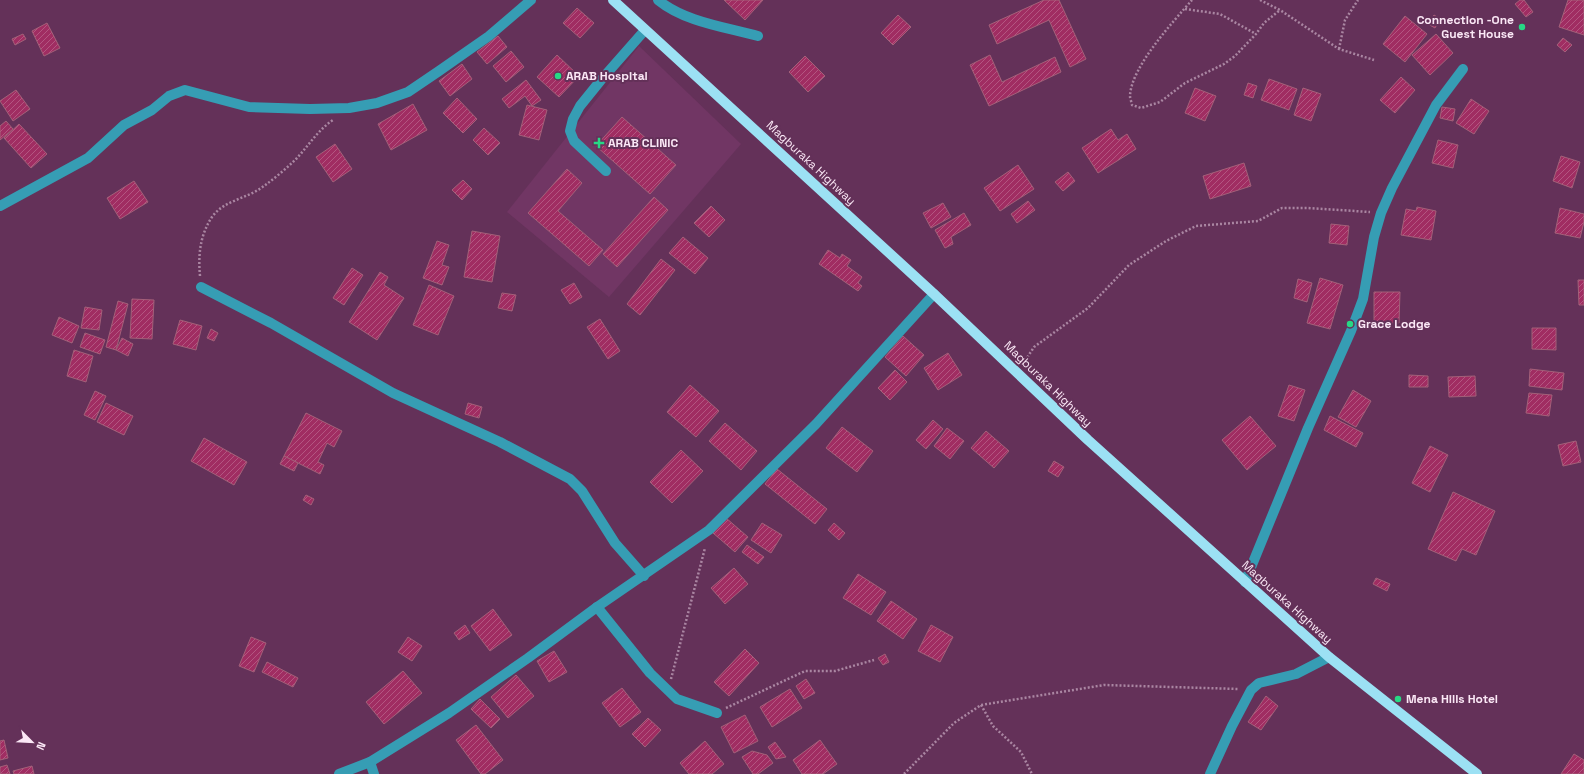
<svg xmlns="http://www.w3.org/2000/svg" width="1584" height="774" font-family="'Space Grotesk',sans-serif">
<defs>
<pattern id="building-hatch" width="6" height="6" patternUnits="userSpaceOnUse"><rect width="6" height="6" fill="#a02d62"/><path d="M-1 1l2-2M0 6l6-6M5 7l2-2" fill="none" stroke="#b35681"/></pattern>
</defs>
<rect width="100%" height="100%" fill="#643159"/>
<polygon fill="#713664" points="639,46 741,144 609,297 507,212"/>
<g fill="url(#building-hatch)" stroke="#a36079">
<polygon points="724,0 763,0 745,20"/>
<polygon points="1044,0 1059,0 1086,59 1070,67 1049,20 997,44 989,25"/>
<polygon points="1520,0 1524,0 1533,12 1526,17 1515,4"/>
<polygon points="1568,0 1584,0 1584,35 1559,27"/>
<polygon points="577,8 594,23 580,38 563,23"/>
<polygon points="898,15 911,27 893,45 881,33"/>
<polygon points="1434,15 1440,19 1435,28 1428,24"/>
<polygon points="1405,16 1427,34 1405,62 1383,44"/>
<polygon points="47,23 60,48 44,56 32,31"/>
<polygon points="23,34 26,39 15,45 12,39"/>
<polygon points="1436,34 1453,53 1430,75 1412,55"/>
<polygon points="498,36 507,47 487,64 477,52"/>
<polygon points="1563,38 1572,45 1565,52 1557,45"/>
<polygon points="511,51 524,67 506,82 493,66"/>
<polygon points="557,55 579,76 559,97 537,77"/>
<polygon points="990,55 1002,82 1055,57 1061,72 989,106 970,65"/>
<polygon points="805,56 825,76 808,92 789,72"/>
<polygon points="462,64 472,79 450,96 439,81"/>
<polygon points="1401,77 1415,90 1395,113 1380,100"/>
<polygon points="1269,79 1297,89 1289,110 1261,100"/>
<polygon points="526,80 541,100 532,106 525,96 509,108 502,99"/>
<polygon points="1248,83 1257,86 1253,98 1244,95"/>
<polygon points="1195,88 1216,96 1205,121 1185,113"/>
<polygon points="1303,88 1321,94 1311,121 1294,115"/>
<polygon points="16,90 30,109 13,121 0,101"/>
<polygon points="457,98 477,119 463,133 443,113"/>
<polygon points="1471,99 1489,111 1474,134 1456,123"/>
<polygon points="413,104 427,130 391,150 378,124"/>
<polygon points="527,105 547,110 539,140 519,135"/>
<polygon points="1442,107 1455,109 1453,121 1440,118"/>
<polygon points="622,117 676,165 650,194 596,146"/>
<polygon points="6,121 13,129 0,140 0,126"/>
<polygon points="19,124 47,154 31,168 4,138"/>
<polygon points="484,128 500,143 488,155 473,140"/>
<polygon points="1111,129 1118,140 1127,134 1136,149 1098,173 1082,148"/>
<polygon points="1438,140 1458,145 1453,168 1432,163"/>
<polygon points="335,144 352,169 333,182 316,157"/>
<polygon points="1561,156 1580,162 1572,188 1553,181"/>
<polygon points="1244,163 1251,186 1210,199 1203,176"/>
<polygon points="1018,165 1034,189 1000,211 984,188"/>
<polygon points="567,169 582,183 558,211 603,250 589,266 528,213"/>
<polygon points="1068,172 1075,181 1063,191 1055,182"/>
<polygon points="463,180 472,189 462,200 452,190"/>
<polygon points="134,181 148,202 120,219 107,198"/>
<polygon points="654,197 668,210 617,267 603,254"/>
<polygon points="1028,201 1035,210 1017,223 1011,214"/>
<polygon points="943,203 951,217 931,228 923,213"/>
<polygon points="711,206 725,220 709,237 694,223"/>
<polygon points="1417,207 1436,211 1431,240 1401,235 1406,209 1416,211"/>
<polygon points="1560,208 1584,214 1584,222 1580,238 1555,233"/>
<polygon points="964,213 971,225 951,237 953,244 945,248 935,230"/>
<polygon points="1331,224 1349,226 1347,245 1329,243"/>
<polygon points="472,231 500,236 492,282 464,277"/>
<polygon points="683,237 708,258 695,274 669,253"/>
<polygon points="437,241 449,245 442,265 449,267 442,285 423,278"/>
<polygon points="828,250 840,258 842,254 851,260 847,266 862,277 858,283 862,286 858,291 819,264"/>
<polygon points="661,259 675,270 640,315 627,304"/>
<polygon points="352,268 363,275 344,305 333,298"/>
<polygon points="380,272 388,277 384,285 404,298 377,340 349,322"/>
<polygon points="1320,278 1343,285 1330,329 1307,323"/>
<polygon points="1298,279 1312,283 1307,302 1294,298"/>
<polygon points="1578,280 1584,280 1584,305 1579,305"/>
<polygon points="574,283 582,297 570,304 561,290"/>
<polygon points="429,285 454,296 438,335 413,325"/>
<polygon points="1374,292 1400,292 1399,323 1374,323"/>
<polygon points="502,293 516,295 512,311 498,308"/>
<polygon points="132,299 154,300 152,339 130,338"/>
<polygon points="118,301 128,304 116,350 106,347"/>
<polygon points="85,307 102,310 99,330 81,328"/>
<polygon points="59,317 79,326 72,343 52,335"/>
<polygon points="600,319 620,351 608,359 587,327"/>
<polygon points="180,320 202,326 196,350 173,344"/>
<polygon points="1532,328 1556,328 1556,350 1532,349"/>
<polygon points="211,329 218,333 214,341 207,338"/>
<polygon points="85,333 105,340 100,354 80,347"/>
<polygon points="903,336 924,355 906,376 885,357"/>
<polygon points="122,338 133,344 128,356 116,350"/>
<polygon points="74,350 93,356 86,382 67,376"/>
<polygon points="948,353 962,375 938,390 924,368"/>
<polygon points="1530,369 1564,373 1562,390 1529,386"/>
<polygon points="895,370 907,382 890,400 878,388"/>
<polygon points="1409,375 1428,376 1428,387 1409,387"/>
<polygon points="1475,376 1476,396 1449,397 1448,377"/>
<polygon points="690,385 719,411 696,437 667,412"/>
<polygon points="1289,385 1305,390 1294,421 1278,416"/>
<polygon points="1353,390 1371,401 1356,427 1338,417"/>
<polygon points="95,391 106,396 95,420 84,415"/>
<polygon points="1529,393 1552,395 1549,416 1526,413"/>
<polygon points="106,403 133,416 124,435 97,422"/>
<polygon points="468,403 482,407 479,418 465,414"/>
<polygon points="306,413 342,431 334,447 327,443 318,462 324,465 320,474 284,456"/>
<polygon points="1250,416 1276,446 1247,470 1222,440"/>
<polygon points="1330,416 1363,433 1356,447 1324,430"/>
<polygon points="933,420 943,429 926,449 916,440"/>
<polygon points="725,423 757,451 741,470 709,441"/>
<polygon points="842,427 873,451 857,472 826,448"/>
<polygon points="947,428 964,441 950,459 934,446"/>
<polygon points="986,431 1009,451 994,468 971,448"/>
<polygon points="204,438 247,462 234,485 191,461"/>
<polygon points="1576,441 1581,462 1563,466 1558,445"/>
<polygon points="1430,446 1448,455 1430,492 1412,483"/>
<polygon points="681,450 703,471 672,503 650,482"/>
<polygon points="284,456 298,463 294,471 280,464"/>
<polygon points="1054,461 1064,467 1058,477 1048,471"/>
<polygon points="777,469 827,509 815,524 765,484"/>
<polygon points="1453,492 1495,511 1476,555 1462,549 1456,561 1428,549"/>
<polygon points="306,495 314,499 311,505 303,500"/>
<polygon points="726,518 748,537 735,552 713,533"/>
<polygon points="762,523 782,535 771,553 751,540"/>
<polygon points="834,523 845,533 839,540 828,530"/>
<polygon points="747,545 764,557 758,564 742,552"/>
<polygon points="734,568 748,584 725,604 711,588"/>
<polygon points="858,574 886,592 871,615 843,598"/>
<polygon points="1376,578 1390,584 1387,591 1373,584"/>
<polygon points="891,601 917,619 903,639 877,621"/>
<polygon points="493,609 512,635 490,651 471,626"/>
<polygon points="465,625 470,633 459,640 454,633"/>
<polygon points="931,625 953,637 940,662 918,651"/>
<polygon points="251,637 266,643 254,672 239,666"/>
<polygon points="408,637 422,646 412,661 398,652"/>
<polygon points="745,649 759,663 729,696 714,682"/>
<polygon points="554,651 567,672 549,682 537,661"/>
<polygon points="885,654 889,662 883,665 878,658"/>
<polygon points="267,662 298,678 293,687 262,672"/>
<polygon points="403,671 422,693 384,724 366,702"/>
<polygon points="516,675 534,696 508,718 491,697"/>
<polygon points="806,679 815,693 804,699 796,686"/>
<polygon points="622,688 641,712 620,727 602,703"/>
<polygon points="790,689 802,708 772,727 760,707"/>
<polygon points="1266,696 1278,706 1261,730 1248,722"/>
<polygon points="480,699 500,719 491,728 471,709"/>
<polygon points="745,715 758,741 734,753 721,727"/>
<polygon points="648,718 661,730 645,747 632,734"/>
<polygon points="476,725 503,760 485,774 481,774 456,740"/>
<polygon points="4,740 8,758 0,760 0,741"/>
<polygon points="820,740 837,764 823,774 802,774 793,760"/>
<polygon points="705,741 724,764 712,774 689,774 680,763"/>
<polygon points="775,742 786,757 776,759 768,747"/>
<polygon points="752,751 767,755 773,763 758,774 753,774 742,757"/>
<polygon points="1574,754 1584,760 1584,774 1561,774"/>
<polygon points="7,765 10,774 0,774 0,767"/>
<polygon points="32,766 34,774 14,774 13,771"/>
</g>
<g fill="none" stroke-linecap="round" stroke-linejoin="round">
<g stroke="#aa86a2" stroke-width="2.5" stroke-dasharray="2 2" stroke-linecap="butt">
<path d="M1192 0C1173 22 1131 67 1130 96 1130 99 1132 103 1132 105L1141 108 1160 102 1185 83 1224 64 1235 56 1256 34 1264 23 1280 10"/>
<polyline points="1260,0 1280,10 1339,49 1374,60"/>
<polyline points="1185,9 1220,14 1256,34"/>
<polyline points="1339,49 1345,20 1358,0"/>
<path d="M200 276C198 255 200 235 212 217 224 200 247 199 264 186 275 178 287 168 297 158 309 145 318 130 333 120"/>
<polyline points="1023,364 1034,347 1088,308 1129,265 1166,241 1196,226 1258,221 1282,208 1308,208 1370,212"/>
<polyline points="671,679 705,548"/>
<polyline points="981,705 993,726 1021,752 1032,774"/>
<polyline points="726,708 805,671 835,671 874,660"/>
<polyline points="904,774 954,723 981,705 1104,685 1239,689"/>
</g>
<g stroke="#369db4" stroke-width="10">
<path d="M658 0C685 22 725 27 758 36"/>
<polyline points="606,171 574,141 570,131 573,119 580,106 601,80 645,30"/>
<polyline points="0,206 88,158 124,125 152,110 169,96 185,90 249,107 310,109 349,108 377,103 408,92 439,71 489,36 531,0"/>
<polyline points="201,287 271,323 393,393 500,442 570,479 582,491 615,543 644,576"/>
<polyline points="1245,582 1308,428 1351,331 1363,299 1374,237 1381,213 1392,188 1436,105 1463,69"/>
<polyline points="597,607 650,673 677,699 717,713"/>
<polyline points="370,762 374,774"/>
<polyline points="339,774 370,762 449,713 528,658 597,607 709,530 816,424 934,294"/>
<polyline points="1210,774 1232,726 1251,690 1259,683 1296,674 1329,657"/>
</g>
<polyline stroke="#9ce1f4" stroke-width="10" points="613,0 934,294 1088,440 1329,657 1477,774"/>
</g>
<g fill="#27d885" stroke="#643159" stroke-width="1.5">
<circle cx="1522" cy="27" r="4"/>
<circle cx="558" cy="76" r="4"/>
<path d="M597 137h4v4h4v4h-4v4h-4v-4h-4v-4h4z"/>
<circle cx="1350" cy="324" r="4"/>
<circle cx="1398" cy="699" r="4"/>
</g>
<g text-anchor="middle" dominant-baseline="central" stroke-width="4" stroke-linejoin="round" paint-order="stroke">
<g font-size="12" font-weight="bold" fill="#fbe8f6" stroke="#643159" text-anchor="start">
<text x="1514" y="20" text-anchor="end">Connection -One<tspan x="1514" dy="14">Guest House</tspan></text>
<text x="566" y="76">ARAB Hospital</text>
<text x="608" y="143">ARAB CLINIC</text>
<text x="1358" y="324">Grace Lodge</text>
<text x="1406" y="699">Mena Hills Hotel</text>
</g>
<g font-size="12" fill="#fbe8f6" stroke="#643159">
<text transform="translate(811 163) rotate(43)">Magburaka Highway</text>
<text transform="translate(1048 384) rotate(44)">Magburaka Highway</text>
<text transform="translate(1287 602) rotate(42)">Magburaka Highway</text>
</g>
</g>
<g transform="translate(32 742) rotate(114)" stroke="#643159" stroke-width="3" paint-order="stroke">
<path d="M0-3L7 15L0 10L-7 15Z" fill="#fbe8f6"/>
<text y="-6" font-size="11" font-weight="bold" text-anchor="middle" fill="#fbe8f6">N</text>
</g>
</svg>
